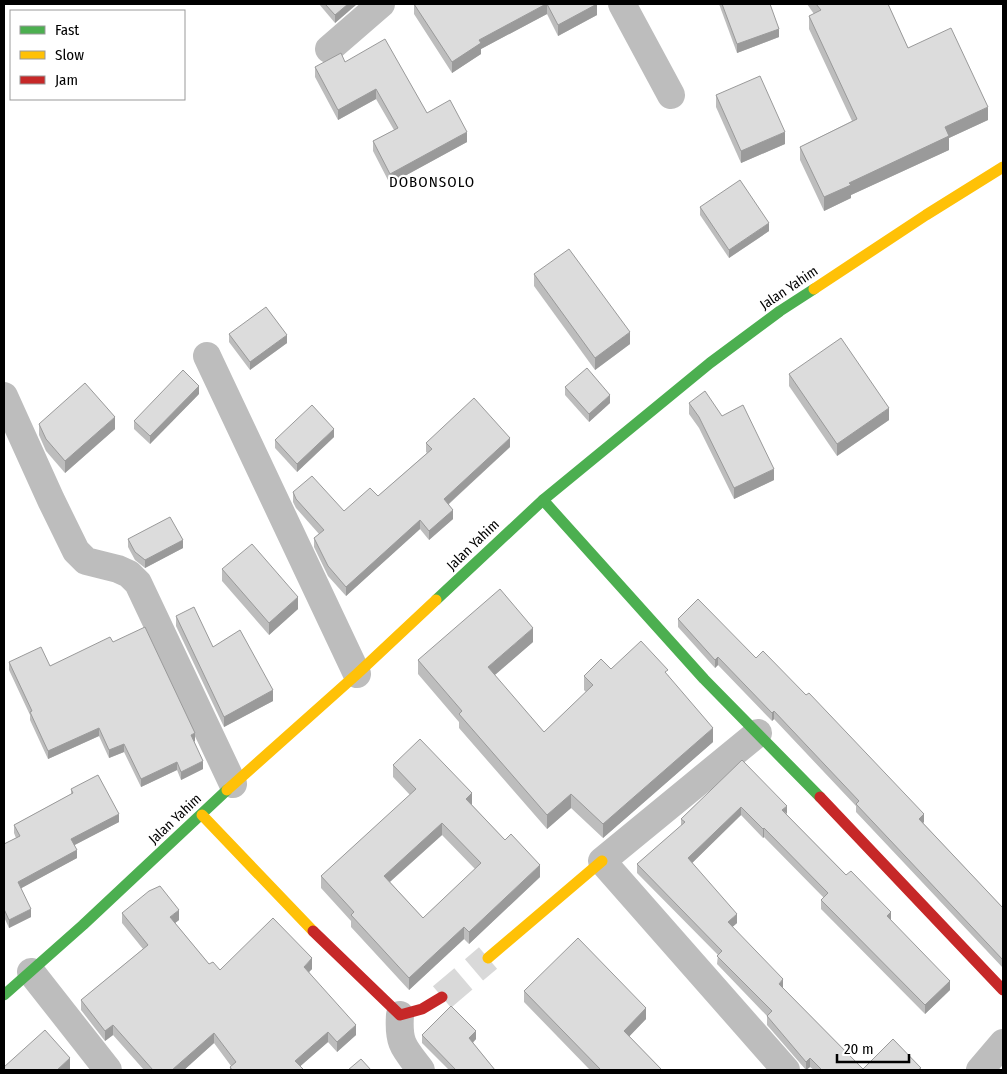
<svg xmlns="http://www.w3.org/2000/svg" width="1007" height="1074" font-family="'Fira Sans Condensed',sans-serif">
<rect width="100%" height="100%" fill="#fff"/>
<g fill="none" stroke-linecap="round" stroke-linejoin="round">
<polyline stroke="#d9d9d9" stroke-width="28" stroke-dasharray="28 14" stroke-linecap="butt" points="442,997 488,958"/>
<g stroke="#bdbdbd" stroke-width="28">
<polyline points="622,4 671,95"/>
<polyline points="329,49 381,4"/>
<polyline points="207,356 357,674"/>
<polyline points="4,396 51,500 76,551 86,561 118,569 129,574 138,583 233,784"/>
<polyline points="758,733 602,861 786,1070"/>
<polyline points="31,972 108,1070"/>
<path d="M400 1015C398 1044 404 1048 421 1070"/>
<polyline points="980,1070 1003,1043"/>
</g>
<g stroke="#4caf50" stroke-width="11">
<polyline points="543,500 704,679 820,797"/>
<polyline points="436,600 543,500 710,363 780,311 814,289"/>
<polyline points="4,995 83,925 227,790"/>
</g>
<g stroke="#ffc107" stroke-width="11">
<polyline points="814,289 926,215 1003,167"/>
<polyline points="227,790 357,674 436,600"/>
<polyline points="202,815 313,931"/>
<polyline points="488,958 602,861"/>
</g>
<g stroke="#c62828" stroke-width="11">
<polyline points="820,797 1003,990"/>
<polyline points="313,931 400,1015 422,1009 442,997"/>
</g>
</g>
<g fill="#bdbdbd" fill-rule="evenodd">
<polygon points="319,4 357,4 335,23"/>
<polygon points="414,4 597,4 597,15 558,36 547,14 481,49 481,54 452,73 414,14"/>
<polygon points="719,4 770,4 779,37 737,53"/>
<polygon points="807,4 888,4 908,48 988,120 949,138 949,150 851,195 851,198 824,211 800,160 800,147 852,121 809,29 809,16 814,14"/>
<polygon points="345,62 427,113 467,142 390,184 373,151 373,141 394,130 376,99 338,120 315,77 315,67"/>
<polygon points="716,95 785,144 741,163 716,107"/>
<polygon points="700,207 769,231 729,258 700,215"/>
<polygon points="534,274 630,344 595,370 534,286"/>
<polygon points="229,334 287,343 250,370 229,342"/>
<polygon points="789,374 889,420 837,456 789,386"/>
<polygon points="565,387 610,403 589,422 565,395"/>
<polygon points="199,394 150,444 134,429 134,421"/>
<polygon points="689,403 774,480 734,499 699,428 689,414"/>
<polygon points="39,424 115,429 65,473 46,451 39,435"/>
<polygon points="334,437 297,472 275,448 275,440"/>
<polygon points="426,443 510,447 449,504 453,519 429,540 420,529 346,596 328,576 314,547 314,538 319,534 296,508 293,502 293,492 344,511 378,496 427,453 426,452"/>
<polygon points="128,539 183,548 145,568 135,560 128,547"/>
<polygon points="222,569 298,609 269,635 222,581"/>
<polygon points="176,616 213,647 273,701 224,727 176,626"/>
<polygon points="678,619 756,658 924,822 923,823 1003,908 1003,968 856,812 856,806 774,719 772,721 718,665 715,668 678,627"/>
<polygon points="113,642 195,741 194,742 203,769 181,780 177,770 141,787 124,752 109,758 99,736 48,759 30,720 30,715 9,670 9,662 50,666"/>
<polygon points="533,642 494,675 544,732 586,692 584,690 584,676 611,669 668,675 713,742 603,838 571,808 547,829 459,728 459,722 418,674 418,660"/>
<polygon points="742,760 786,814 891,920 950,990 925,1014 821,909 821,900 824,898 764,837 763,838 741,815 692,863 737,923 732,927 783,988 863,1069 921,1070 814,1070 810,1067 806,1070 767,1025 767,1016 717,964 718,955 637,873 637,864 681,826 681,819"/>
<path d="M393 765 472 804V805L540 877 469 944 464 939 409 990 351 927V921L321 888V876L410 795 393 777ZM442 835 475 869 423 918 390 882Z"/>
<polygon points="71,789 119,822 74,845 77,858 21,888 31,917 9,928 4,917 4,844 16,838 14,833 14,825 71,794"/>
<polygon points="122,913 179,920 175,923 209,964 220,970 312,969 309,972 356,1035 337,1052 328,1042 300,1066 304,1070 230,1070 230,1067 231,1066 214,1043 184,1070 144,1070 113,1035 105,1041 81,1010 81,1000 143,949 122,923"/>
<polygon points="524,991 646,1019 629,1036 662,1070 590,1070 524,1002"/>
<polygon points="422,1035 476,1039 473,1043 495,1070 449,1070 422,1043"/>
</g>
<g fill="#9a9a9a">
<polygon points="348,4 357,4 335,23 335,15"/>
<polygon points="546,4 547,4 547,14 481,49 481,54 452,73 452,62 479,40"/>
<polygon points="597,4 597,15 558,36 558,25"/>
<polygon points="779,29 779,37 737,53 737,44"/>
<polygon points="376,89 376,99 338,120 338,110"/>
<polygon points="988,107 988,120 949,138 949,150 851,195 851,198 824,211 824,197 945,127"/>
<polygon points="467,132 467,142 390,184 390,174"/>
<polygon points="785,132 785,144 741,163 741,151"/>
<polygon points="769,223 769,231 729,258 729,250"/>
<polygon points="630,332 630,344 595,370 595,358"/>
<polygon points="287,335 287,343 250,370 250,362"/>
<polygon points="199,386 199,394 150,444 150,436"/>
<polygon points="610,395 610,403 589,422 589,414"/>
<polygon points="889,408 889,420 837,456 837,444"/>
<polygon points="115,417 115,429 65,473 65,461"/>
<polygon points="334,429 334,437 297,472 297,464"/>
<polygon points="510,438 510,447 444,508 444,499"/>
<polygon points="774,469 774,480 734,499 734,488"/>
<polygon points="453,510 453,519 429,540 429,531"/>
<polygon points="420,520 420,529 346,596 346,587"/>
<polygon points="183,540 183,548 145,568 145,560"/>
<polygon points="298,597 298,609 269,635 269,623"/>
<polygon points="533,628 533,642 488,681 488,667"/>
<polygon points="718,657 718,665 715,668 715,660"/>
<polygon points="273,690 273,701 224,727 224,717"/>
<polygon points="774,711 774,719 772,721 772,713"/>
<polygon points="99,728 99,736 48,759 48,751"/>
<polygon points="713,728 713,742 603,838 603,824"/>
<polygon points="195,733 195,741 191,743 191,735"/>
<polygon points="124,744 124,752 109,758 109,750"/>
<polygon points="203,761 203,769 181,780 181,772"/>
<polygon points="177,762 177,770 141,787 141,779"/>
<polygon points="472,793 472,804 466,811 466,799"/>
<polygon points="571,794 571,808 547,829 547,815"/>
<polygon points="787,806 787,814 782,810"/>
<polygon points="741,807 741,815 688,867 688,858"/>
<polygon points="119,814 119,822 71,847 71,839"/>
<polygon points="924,814 924,822 919,827 919,819"/>
<polygon points="442,823 442,835 384,887 384,876"/>
<polygon points="764,828 764,837 763,838 763,829"/>
<polygon points="77,850 77,858 18,890 18,882"/>
<polygon points="540,865 540,877 469,944 469,932"/>
<polygon points="31,909 31,917 9,928 9,920"/>
<polygon points="179,910 179,920 170,927 170,917"/>
<polygon points="891,912 891,921 887,916"/>
<polygon points="737,914 737,923 728,931 728,922"/>
<polygon points="464,927 464,939 409,990 409,978"/>
<polygon points="312,958 312,969 304,977 304,967"/>
<polygon points="783,979 783,988 779,992 779,984"/>
<polygon points="950,981 950,990 925,1014 925,1005"/>
<polygon points="646,1008 646,1019 624,1042 624,1031"/>
<polygon points="113,1025 113,1035 105,1041 105,1031"/>
<polygon points="356,1025 356,1035 337,1052 337,1042"/>
<polygon points="476,1031 476,1039 469,1046 469,1038"/>
<polygon points="328,1032 328,1042 296,1070 295,1061"/>
<polygon points="214,1033 214,1043 184,1070 172,1070"/>
<polygon points="70,1058 70,1070 57,1070"/>
<polygon points="810,1058 810,1067 806,1070 806,1062"/>
</g>
<g fill="#dcdcdc" stroke="#9a9a9a" fill-rule="evenodd">
<polygon points="325,4 348,4 335,15"/>
<polygon points="414,4 546,4 479,40 481,43 452,62"/>
<polygon points="547,4 597,4 558,25"/>
<polygon points="722,4 770,4 779,29 737,44"/>
<polygon points="816,4 888,4 908,48 951,28 988,107 945,127 949,136 849,183 851,185 824,197 800,147 857,119 809,16 821,10"/>
<polygon points="385,39 427,113 450,100 467,132 390,174 373,141 398,128 376,89 338,110 315,67 341,53 345,62"/>
<polygon points="760,76 785,132 741,151 716,95"/>
<polygon points="740,180 769,223 729,250 700,207"/>
<polygon points="569,249 630,332 595,358 534,274"/>
<polygon points="266,307 287,335 250,362 229,334"/>
<polygon points="841,338 889,408 837,444 789,374"/>
<polygon points="587,368 610,395 589,414 565,387"/>
<polygon points="183,370 199,386 150,436 134,421"/>
<polygon points="85,383 115,417 65,461 46,439 39,424"/>
<polygon points="705,391 722,416 743,405 774,469 734,488 699,417 689,403"/>
<polygon points="474,398 510,438 444,499 453,510 429,531 420,520 346,587 328,566 314,538 324,530 296,499 293,492 312,476 344,511 370,488 378,496 432,449 426,443"/>
<polygon points="312,405 334,429 297,464 275,440"/>
<polygon points="170,517 183,540 145,560 135,552 128,539"/>
<polygon points="252,544 298,597 269,623 222,569"/>
<polygon points="500,589 533,628 488,667 544,732 593,685 584,676 601,659 611,669 641,641 668,670 665,672 713,728 603,824 571,794 547,815 459,714 462,711 418,660"/>
<polygon points="698,599 756,658 763,651 806,695 809,693 924,814 919,819 1003,908 1003,960 856,804 859,801 774,711 772,713 718,657 715,660 678,619"/>
<polygon points="194,607 213,647 240,630 273,690 224,717 176,616"/>
<polygon points="145,627 195,733 191,735 203,761 181,772 177,762 141,779 124,744 109,750 99,728 48,751 30,712 32,711 9,662 41,647 50,666 110,637 113,642"/>
<path d="M420 739 472 793 466 799 505 840 511 834 540 865 469 932 464 927 409 978 351 915 354 912 321 876 416 789 393 765ZM442 823 481 863 423 918 384 876Z"/>
<polygon points="742,760 787,806 782,810 846,875 851,871 891,912 887,916 950,981 925,1005 821,900 828,893 764,828 763,829 741,807 688,858 737,914 728,922 783,979 779,984 863,1069 893,1039 921,1068 918,1070 822,1070 810,1058 806,1062 767,1016 772,1011 717,956 722,951 637,864 685,822 681,819"/>
<polygon points="98,775 119,814 71,839 77,850 18,882 31,909 9,920 4,909 4,844 20,836 14,825 73,793 71,789"/>
<polygon points="160,886 179,910 170,917 209,964 213,962 220,970 273,918 312,958 304,967 356,1025 337,1042 328,1032 295,1061 304,1070 231,1070 232,1070 230,1067 236,1062 214,1033 172,1070 153,1070 113,1025 105,1031 81,1000 148,945 122,913 149,891"/>
<polygon points="578,938 646,1008 624,1031 662,1070 601,1070 524,991"/>
<polygon points="451,1006 476,1031 469,1038 495,1070 456,1070 422,1035"/>
<polygon points="45,1030 70,1058 57,1070 4,1070 4,1067"/>
<polygon points="361,1059 371,1070 348,1070"/>
</g>
<g text-anchor="middle" dominant-baseline="central" stroke-width="4.5" stroke-linejoin="round" paint-order="stroke">
<g font-size="14" fill="#000" stroke="#fff">
<text transform="translate(789 288) rotate(-34)">Jalan Yahim</text>
<text transform="translate(473 545) rotate(-44)">Jalan Yahim</text>
<text transform="translate(175 819) rotate(-43)">Jalan Yahim</text>
</g>
<g font-size="15" letter-spacing="1" fill="#000" stroke="#fff">
<text x="432" y="182">DOBONSOLO</text>
</g>
</g>
<rect width="1007" height="1074" fill="none" stroke="#000000" stroke-width="10"/>
<rect x="10" y="10" width="175" height="90" fill="#ffffff" stroke="#999999"/>
<rect x="20" y="26" width="25" height="8" fill="#4caf50" stroke="#999999"/>
<text x="55" y="35" font-size="15" fill="#000000">Fast</text>
<rect x="20" y="51" width="25" height="8" fill="#ffc107" stroke="#999999"/>
<text x="55" y="60" font-size="15" fill="#000000">Slow</text>
<rect x="20" y="76" width="25" height="8" fill="#c62828" stroke="#999999"/>
<text x="55" y="85" font-size="15" fill="#000000">Jam</text>
<path d="M837 1054v8h72v-8" fill="none" stroke="#000000" stroke-width="2.5"/>
<text x="844" y="1054" font-size="15" fill="#000000" stroke="#ffffff" stroke-width="4" paint-order="stroke">20 m</text>
</svg>
